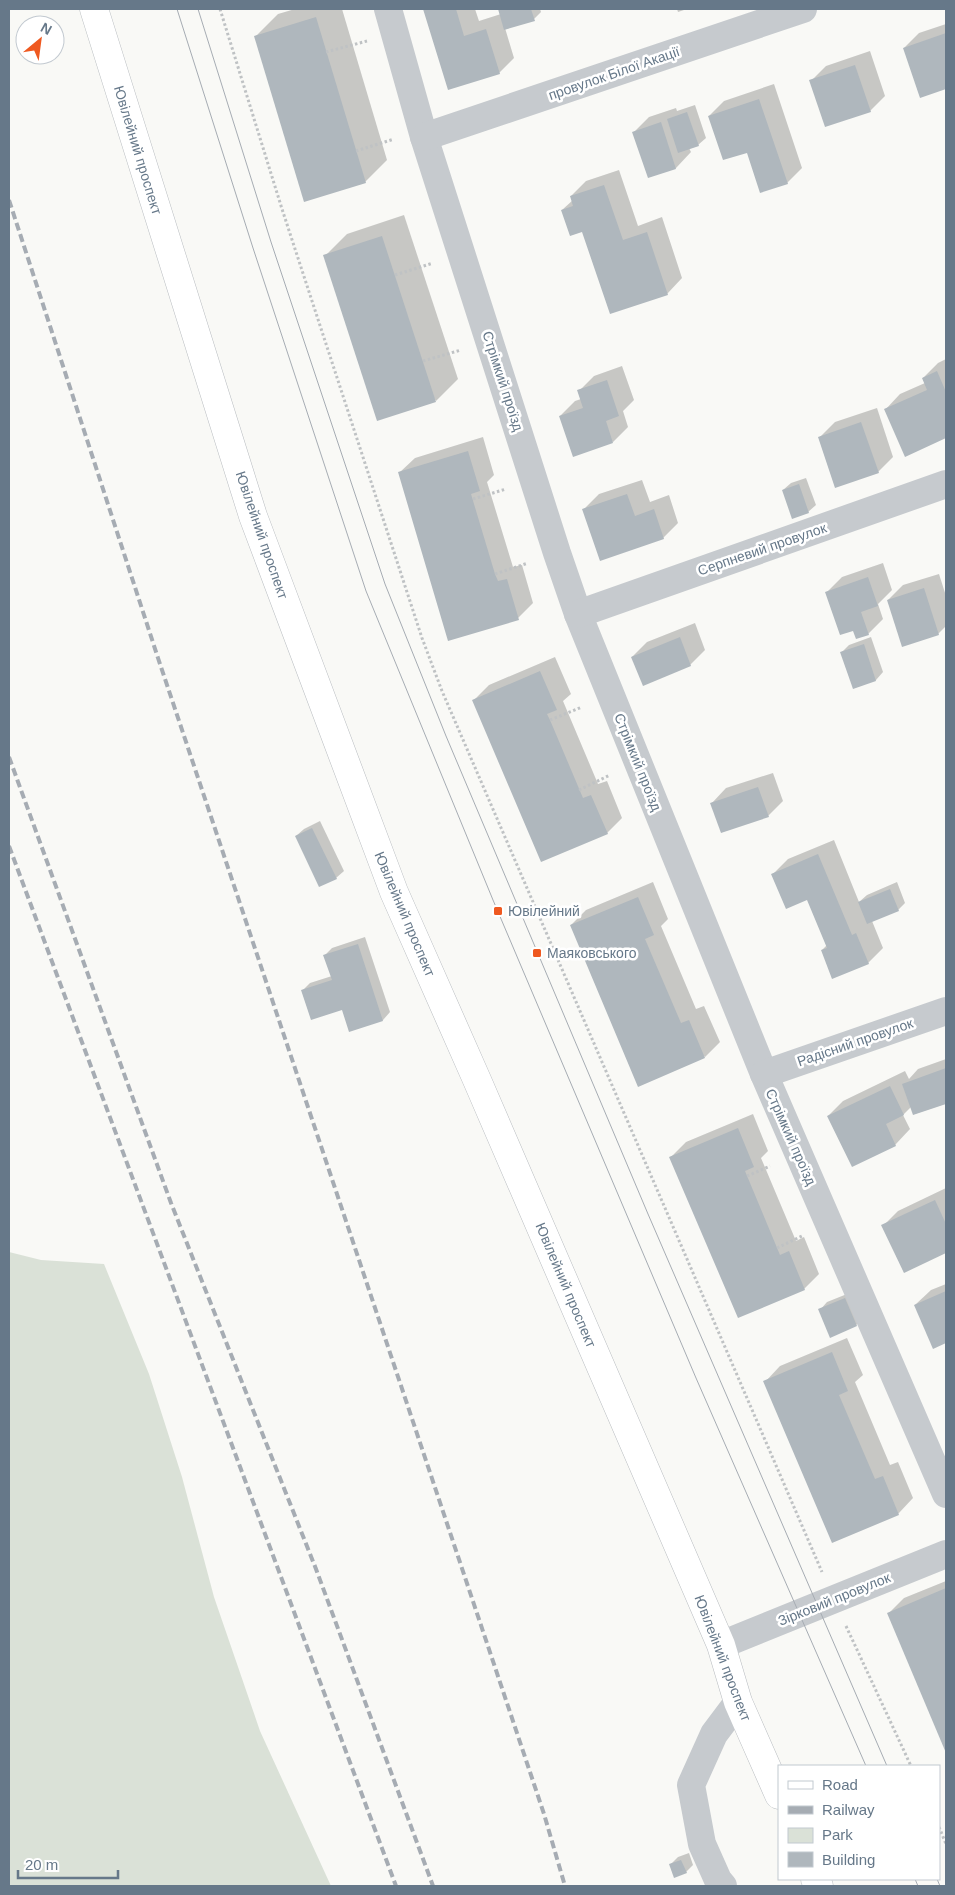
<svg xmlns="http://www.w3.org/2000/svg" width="955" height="1895" font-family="Arial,sans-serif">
<rect width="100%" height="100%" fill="#f9f9f6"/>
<polygon fill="#dae1d7" points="9,1252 41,1260 104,1264 149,1374 182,1477 214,1597 260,1731 331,1886 9,1886"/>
<g fill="#0003">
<polygon points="295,9 342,9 387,160 365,182 256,36 278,14"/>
<polygon points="426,9 475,9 479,21 501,14 500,9 540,9 541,12 534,19 505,28 514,58 499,73"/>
<polygon points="677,9 687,9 678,12"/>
<polygon points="946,24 946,88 920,96 904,48 919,33"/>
<polygon points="870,51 885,96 870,111 811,81 826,66"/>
<polygon points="774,84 802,168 787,183 747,151 709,116 724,101"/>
<polygon points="695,105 706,138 698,145 689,148 691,152 676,168 649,177 634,132 649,117 676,108 677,111"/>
<polygon points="619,170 638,226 662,217 682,278 667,294 583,230 562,210 573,200 571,196 586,181"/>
<polygon points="404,215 458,379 436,401 325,256 347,234"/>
<polygon points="946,359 946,436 906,455 885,410 900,394 925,383 923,378 938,363"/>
<polygon points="622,366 634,400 623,411 628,427 613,442 560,416 575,401 581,399 579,391 594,376"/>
<polygon points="877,408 893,457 878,472 820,437 835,422"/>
<polygon points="483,437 494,475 487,482 513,567 522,565 533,603 518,618 399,473 415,458"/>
<polygon points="806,478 816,505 808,512 783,490 791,483"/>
<polygon points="642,480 650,502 669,495 678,523 663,538 584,509 599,494"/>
<polygon points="883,563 892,590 878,604 883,619 868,634 853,629 827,592 842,577"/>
<polygon points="939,574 946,596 946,626 938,634 888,600 903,585"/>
<polygon points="695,623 705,650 690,665 632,657 647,642"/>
<polygon points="871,637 883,672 876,680 854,688 842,652 849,645"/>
<polygon points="555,657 571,694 563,701 598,784 607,781 622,818 607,833 474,700 489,685"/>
<polygon points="773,773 783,801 768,816 711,804 726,788"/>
<polygon points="320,821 344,871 336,878 296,836 304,829"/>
<polygon points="834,840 859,902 867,895 897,882 905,903 898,910 872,921 883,948 868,963 822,950 827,945 808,899 773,874 788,859"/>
<polygon points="653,882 668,919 661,926 696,1009 704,1006 720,1042 705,1057 571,925 586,910"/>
<polygon points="365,937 390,1012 383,1020 350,1031 342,1008 302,991 310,983 332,976 325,955 332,948"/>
<polygon points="946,1059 946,1103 914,1114 911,1107 903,1115 910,1129 895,1145 828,1116 843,1101 905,1071 909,1079 918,1069"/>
<polygon points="753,1114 768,1151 761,1158 796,1241 804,1237 819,1274 804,1289 671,1157 686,1142"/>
<polygon points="946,1188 946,1252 904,1272 883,1226 898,1211"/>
<polygon points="946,1284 946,1342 934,1347 915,1305 931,1290"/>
<polygon points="852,1292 864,1318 856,1325 820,1310 827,1302"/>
<polygon points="847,1338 863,1375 855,1382 890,1465 898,1462 913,1498 898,1514 765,1382 780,1366"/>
<polygon points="946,1581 946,1749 889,1613 904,1598"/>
<polygon points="689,1853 693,1865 686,1872 670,1865 678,1857"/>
</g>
<g fill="#afb7bd">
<polygon points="423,9 456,9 464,36 486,29 500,74 448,90"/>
<polygon points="498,9 531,9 535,21 504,30"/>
<polygon points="316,17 366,183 304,202 254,36"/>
<polygon points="946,33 946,89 920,98 903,48"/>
<polygon points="855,65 871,112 825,127 809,80"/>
<polygon points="759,99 788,184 760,193 747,153 723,160 708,116"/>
<polygon points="687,112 699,146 678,153 667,119"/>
<polygon points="661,122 676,169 648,178 632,132"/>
<polygon points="604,185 623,240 647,232 668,295 610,314 582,232 570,236 561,210 573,206 570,196"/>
<polygon points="382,236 436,402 377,421 323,255"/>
<polygon points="937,371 946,392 946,438 905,457 884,409 927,390 922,378"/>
<polygon points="607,380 619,416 606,421 613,443 573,457 559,416 583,408 577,390"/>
<polygon points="861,422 879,473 835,488 818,437"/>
<polygon points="468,451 480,491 471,494 495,574 498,581 507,579 519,620 448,641 398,472"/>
<polygon points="799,484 809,513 792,519 782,490"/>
<polygon points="627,494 635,516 654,509 664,539 600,561 582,509"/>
<polygon points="868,577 878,606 861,612 869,635 856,639 853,631 840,635 825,592"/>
<polygon points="924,588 939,635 902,647 887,600"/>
<polygon points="680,637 691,666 643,686 631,657"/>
<polygon points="864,644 876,681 853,689 840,652"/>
<polygon points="540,671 557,710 547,714 550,720 583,798 591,795 608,834 541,862 472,700"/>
<polygon points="758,787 769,817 721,833 710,803"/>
<polygon points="312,828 337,879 319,887 295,836"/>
<polygon points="818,854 852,935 856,933 869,964 832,979 821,950 827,948 807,900 786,909 771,874"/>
<polygon points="890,889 899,911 867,924 858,902"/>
<polygon points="638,897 654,935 645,939 681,1023 689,1020 705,1058 638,1087 570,925"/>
<polygon points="358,944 383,1021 349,1032 342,1010 311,1020 301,990 332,980 323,955"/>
<polygon points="946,1068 946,1104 913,1115 902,1084"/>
<polygon points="890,1086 904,1115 886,1124 896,1146 852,1167 827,1116"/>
<polygon points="738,1128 754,1167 745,1171 780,1255 789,1251 805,1290 738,1318 669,1157"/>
<polygon points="935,1200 946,1224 946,1253 904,1273 881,1225"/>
<polygon points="946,1291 946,1343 933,1349 914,1305"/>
<polygon points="845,1298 857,1326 830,1338 818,1309"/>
<polygon points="832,1352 848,1391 839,1395 875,1479 883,1476 899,1515 832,1543 763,1381"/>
<polygon points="946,1588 946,1753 887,1613"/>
<polygon points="681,1860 687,1873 674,1878 669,1864"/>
</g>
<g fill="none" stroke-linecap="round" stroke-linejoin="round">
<g stroke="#b9bdc1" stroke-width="29">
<g id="major">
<polyline points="94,9 253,516 394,892 477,1080 721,1645 738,1702 779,1795"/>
<polyline points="815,1879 819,1886"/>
</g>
</g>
<g stroke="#bfc2c4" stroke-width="3" stroke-dasharray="2.5 2.5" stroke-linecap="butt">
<polyline points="220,9 282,209 422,638 442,691 822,1572"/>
<polyline points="326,52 367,41"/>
<polyline points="356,151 394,139"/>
<polyline points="395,275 433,263"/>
<polyline points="423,361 461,350"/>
<polyline points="473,499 506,489"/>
<polyline points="495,574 528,563"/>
<polyline points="550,720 582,707"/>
<polyline points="579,790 610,775"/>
<polyline points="747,1176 770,1166"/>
<polyline points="777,1248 802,1236"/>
<polyline points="846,1626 911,1766"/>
<polyline points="939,1827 946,1844"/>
</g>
<g stroke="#c6cace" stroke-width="28">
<polyline points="388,9 424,137 557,553 578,614 764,1074 946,1494"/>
<polyline points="424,137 803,9"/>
<polyline points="578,614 946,484"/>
<polyline points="764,1074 946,1011"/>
<polyline points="721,1645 946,1554"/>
<polyline points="723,1886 718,1880 702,1844 691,1785 714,1734 738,1702"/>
</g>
<use href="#major" stroke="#fff" stroke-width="28"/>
<g stroke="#a6acb3" stroke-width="1">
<polyline points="177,9 253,248 366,591 493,900 696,1378 866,1766"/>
<polyline points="198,9 271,242 385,584 446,736 648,1214 887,1766"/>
<polyline points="915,1879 918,1886"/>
<polyline points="937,1879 940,1886"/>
</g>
<g stroke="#a6acb3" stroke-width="4" stroke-dasharray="8 4" stroke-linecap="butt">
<polyline points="9,200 158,658 544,1814 565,1886"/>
<polyline points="9,757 171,1203 316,1569 433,1886"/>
<polyline points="9,846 396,1886"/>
</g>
</g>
<g fill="#ef5920" stroke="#fff" stroke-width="2">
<rect x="493" y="906" width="10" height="10" rx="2.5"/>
<rect x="532" y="948" width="10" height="10" rx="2.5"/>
</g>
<g text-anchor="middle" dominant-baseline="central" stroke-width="5" stroke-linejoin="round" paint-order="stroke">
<g font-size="14" fill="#667889" stroke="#fff">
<text transform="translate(614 73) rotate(-19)">провулок Білої Акації</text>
<text transform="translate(138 150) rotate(73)">Ювілейний проспект</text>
<text transform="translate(503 381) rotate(72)">Стрімкий проїзд</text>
<text transform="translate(262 535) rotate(71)">Ювілейний проспект</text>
<text transform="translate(762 549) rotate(-19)">Серпневий провулок</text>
<text transform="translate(638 762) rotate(68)">Стрімкий проїзд</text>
<text transform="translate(405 914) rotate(67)">Ювілейний проспект</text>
<text transform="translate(855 1042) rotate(-19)">Радісний провулок</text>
<text transform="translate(791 1137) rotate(66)">Стрімкий проїзд</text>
<text transform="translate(566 1285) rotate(67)">Ювілейний проспект</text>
<text transform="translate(834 1599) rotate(-22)">Зірковий провулок</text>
<text transform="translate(723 1658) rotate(69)">Ювілейний проспект</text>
</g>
<g font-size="14" fill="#667889" stroke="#fff" text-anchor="start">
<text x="508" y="911">Ювілейний</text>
<text x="547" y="953">Маяковського</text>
</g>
</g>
<rect width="955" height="1895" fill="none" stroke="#667889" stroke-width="20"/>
<rect x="778" y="1765" width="162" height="115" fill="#ffffff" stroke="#c2c9d0"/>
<rect x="788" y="1781" width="25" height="8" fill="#ffffff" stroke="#c2c9d0"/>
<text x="822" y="1790" font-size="15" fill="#667889">Road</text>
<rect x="788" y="1806" width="25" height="8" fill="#a6acb3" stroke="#c2c9d0"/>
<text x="822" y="1815" font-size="15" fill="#667889">Railway</text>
<rect x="788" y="1828" width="25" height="15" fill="#dae1d7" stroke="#c2c9d0"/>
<text x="822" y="1840" font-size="15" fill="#667889">Park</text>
<rect x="788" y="1852" width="25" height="15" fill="#afb7bd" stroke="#c2c9d0"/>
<text x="822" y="1865" font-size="15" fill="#667889">Building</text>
<g transform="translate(40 40) rotate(29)"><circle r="24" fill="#ffffff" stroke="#c2c9d0"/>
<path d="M0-4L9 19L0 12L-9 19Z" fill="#ef5920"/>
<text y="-8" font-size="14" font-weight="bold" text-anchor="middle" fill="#667889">N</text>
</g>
<path d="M18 1870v8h100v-8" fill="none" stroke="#667889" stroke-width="2.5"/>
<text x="25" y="1870" font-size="15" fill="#667889" stroke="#ffffff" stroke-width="4" paint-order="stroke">20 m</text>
</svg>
